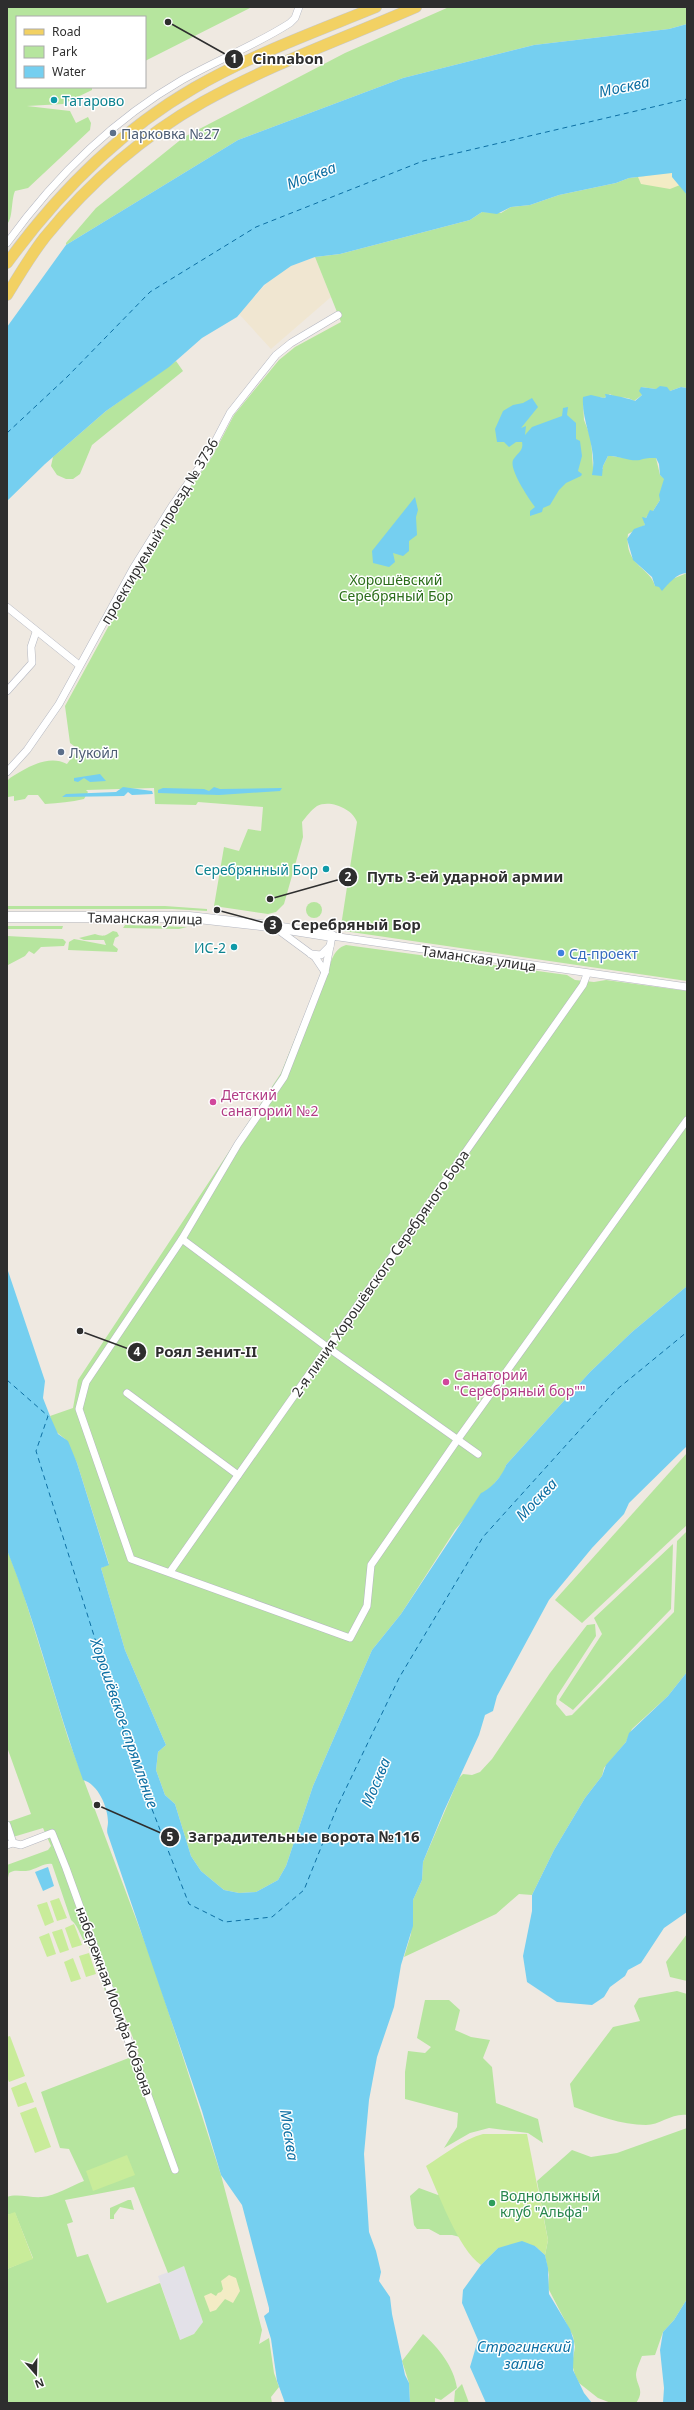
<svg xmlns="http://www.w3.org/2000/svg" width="694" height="2410" font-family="'Noto Sans',sans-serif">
<rect width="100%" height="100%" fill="#efe9e1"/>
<polygon fill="#e3e1e8" points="184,2266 203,2322 194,2334 180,2340 158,2276"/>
<polygon fill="#f0e6d1" points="315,257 331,297 271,349 239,314 272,277 291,266"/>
<g fill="#b6e59e" fill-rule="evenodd">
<path d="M7 7H252L145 61V17H17V87H92V90L63 104 27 106 70 111 76 123 88 117 91 123 90 130 28 188 15 191C11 200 13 219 7 224Z"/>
<polygon points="449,7 687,7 687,24 669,29 534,45 403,78 238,140 66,245 66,243 96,208 184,137 345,53"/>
<path d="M672 173 687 195V388L681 387 670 391 641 387 642 395 634 401C627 395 617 400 610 394L604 398 599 397 583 402 584 420 591 438 593 468 603 469V466L608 456H611L639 460 644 457 656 458 660 475 665 479 660 500 653 511H651L644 520 645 525 628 534C624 566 650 567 655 586L687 573V981L344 931 341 926 357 822C353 809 330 799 317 806 311 810 306 817 302 822L303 837 284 904 276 912 268 914 214 906 224 847 239 851 248 829 261 831 263 807 198 802 196 805 155 804 154 788 86 790 88 792 84 799C71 802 59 803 45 804L38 795H28L25 799 14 801V796L8 797 7 803V781L10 778C26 768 48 754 67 764L78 749 70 743 65 706 149 552 175 508 212 457 234 415 279 360 295 347 341 322 315 257 340 254 470 220 482 212 501 213 511 207 530 205 559 195 616 183 629 178Z"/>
<polygon points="176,361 183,371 92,445 80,474 73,479 66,479 57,475 51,466 53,457 106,411"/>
<circle cx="314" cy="910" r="8"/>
<polygon points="7,906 165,906 207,909 207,911 172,909 7,909"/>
<polygon points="125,925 187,927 179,929 123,928"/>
<polygon points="7,926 63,926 62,929 7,929"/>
<path d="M113 931 117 932 119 936 115 938 113 945 118 949 117 952 68 950 69 942 74 939 106 945 104 940H84L79 938 95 934C104 937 105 936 113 931Z"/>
<polygon points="7,936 63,939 66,942 64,946 41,947 34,954 29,951 25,956 8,965"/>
<path d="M346 945 567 975 575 980 594 982 606 980 687 991V1286L632 1332 590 1372 506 1465 504 1472 455 1530 401 1614 372 1650 313 1786 286 1866 278 1880 256 1892 239 1893 224 1890 201 1871 191 1856 175 1804 165 1795 156 1770 158 1752 166 1745 125 1650 101 1568 109 1564 77 1463 65 1439 54 1430 50 1416 73 1408 78 1380 281 1073 320 977 326 978C330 966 332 949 346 945Z"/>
<polygon points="687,1453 687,1525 582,1623 555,1600"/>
<polygon points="687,1531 687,1672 668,1696 632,1729 626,1742 604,1768 602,1776 585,1798 554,1850 532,1895 519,1894 496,1914 404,1957 411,1934 413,1900 422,1880 423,1862 459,1778 463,1774 472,1775 480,1772 492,1759 550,1673 587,1625 595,1624 596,1636 557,1696 556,1704 566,1716 572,1715 674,1612 677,1541"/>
<polygon points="673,1544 671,1609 573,1710 559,1700 602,1634 594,1618"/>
<path d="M7 1549 21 1586 68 1738 153 1964 221 2175 262 2330 259 2344 269 2338 274 2373 279 2387 271 2397 272 2403H7V2269L33 2258 15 2213 7 2215V2197C17 2193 30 2198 42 2197 55 2196 71 2186 84 2181L69 2149 60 2148 41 2092 139 2054 117 1996 114 1992 105 1991 89 1947C80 1939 80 1927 71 1920L52 1864C44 1863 38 1868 31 1870 22 1873 16 1868 9 1873L7 1882V1865L48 1850 51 1846 43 1828 13 1837 8 1822 31 1814 7 1747ZM134 2187 168 2273 184 2266 203 2322 194 2334 180 2340 160 2283 107 2303 88 2254 77 2257 67 2224 73 2222 65 2200Z"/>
<polygon points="687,1934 687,1981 670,1977 666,1962"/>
<path d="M677 1991 687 1994V2115C672 2113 660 2125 646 2125 621 2125 596 2115 574 2107L570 2084 613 2027 640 2021 634 2006 639 1998Z"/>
<polygon points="425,2000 449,2000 460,2010 455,2030 471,2037 490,2040 483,2058 492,2067 496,2103 538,2119 543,2143 528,2133 489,2128 470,2133 444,2148 457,2127 458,2113 405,2099 405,2072 408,2051 425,2053 431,2047 417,2038"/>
<path d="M687 2128V2299L674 2320 663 2332 655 2355 642 2356C640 2361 636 2370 636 2375 637 2387 645 2390 636 2403H611L598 2398 579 2383 575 2375 572 2364 575 2347 573 2336 548 2288 549 2275 545 2255 548 2240 537 2181 572 2150 591 2157 617 2153Z"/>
<polygon points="419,2188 438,2195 449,2191 464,2238 452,2235 440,2235 429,2229 417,2229 414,2225 410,2196"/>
<polygon points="128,2200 131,2200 134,2210 120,2207 114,2215 114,2219 110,2219 110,2208"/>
<path d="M423 2334C438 2347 454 2367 457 2388L441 2400 435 2398V2403H410L409 2383 402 2361Z"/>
<polygon points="462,2384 469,2403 454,2403 455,2391"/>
</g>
<g fill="#f3ecc5">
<polygon points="666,173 672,173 680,185 670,189 641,184 638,177"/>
<polygon points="229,2275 236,2278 240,2291 233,2303 225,2299 216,2310 210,2312 204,2296 211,2293 216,2296 218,2293 221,2292 223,2289 221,2281"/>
</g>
<g fill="#c9ec9a">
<polygon points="59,1898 67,1918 57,1921 50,1901"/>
<polygon points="47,1902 54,1922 45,1926 37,1905"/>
<polygon points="74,1924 82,1945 72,1948 65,1928"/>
<polygon points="62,1929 69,1950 60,1953 52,1932"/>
<polygon points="49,1933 56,1954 47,1957 39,1937"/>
<polygon points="89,1953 96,1974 86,1977 79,1956"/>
<polygon points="73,1958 81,1979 71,1982 64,1962"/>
<polygon points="10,2036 25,2076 9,2082 7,2077 7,2037"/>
<polygon points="26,2082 34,2102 18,2107 11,2088"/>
<polygon points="36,2107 51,2147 35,2153 20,2113"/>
<path d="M483 2134H527L548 2240 545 2255 535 2246 498 2248 481 2265C458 2249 438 2192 426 2166 445 2154 462 2140 483 2134Z"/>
<polygon points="127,2155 135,2175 93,2191 86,2171"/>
<polygon points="15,2212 33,2259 7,2269 7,2215"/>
</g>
<g fill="#75cff0">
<polygon points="687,24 687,195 672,177 672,173 629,178 616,183 559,195 530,205 511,207 497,214 482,212 470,220 340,254 315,257 291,266 264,285 237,317 202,338 169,367 106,411 45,464 7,501 7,327 66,245 238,140 403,78 534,45 669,29"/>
<path d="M660 386 667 387 670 391 681 387 687 388V573C677 573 668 584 662 591L659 587 655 586 652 577 633 560 627 539 634 529 645 525 642 517 646 518 650 510 653 511 660 500 659 495 664 479 660 475 659 464 656 458C649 458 646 458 640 460 630 462 618 455 608 456L603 466 602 476 592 475C598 448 581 422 583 397L591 395 604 398 606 397 605 394C608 394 632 399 635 401L642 395 639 391 641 387 656 389Z"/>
<path d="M532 398 538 407 521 428 526 426 525 435 532 427 562 416 563 408 568 407 567 415 576 423V439L580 441 582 456 578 471 582 474 581 476 566 483 559 490 550 505 543 508 542 512 530 516V511L535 507C529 499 509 470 513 460 517 453 524 451 522 442H516L509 447 504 442H497L495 429 503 411 513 405 523 403Z"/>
<polygon points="415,497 418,510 416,517 417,535 409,541 409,551 403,556 393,553 395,562 389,567 373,563 372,551"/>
<polygon points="100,774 106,781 90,782 84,778 78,782 74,781 74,778"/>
<polygon points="123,787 152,791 153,794 132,795 128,792 124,796 62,797 66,794 116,792"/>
<polygon points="214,787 220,789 282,788 280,791 219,795 158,793 158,790 163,788 204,789 209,791"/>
<path d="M7 1268 45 1381 43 1398 50 1416 58 1434 68 1441 77 1463 109 1565 101 1568 125 1650 166 1745 158 1752 156 1770 165 1795 175 1804 191 1856 201 1871 224 1890 239 1893 256 1892 278 1880 286 1866 313 1786 372 1650 401 1614 481 1493C491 1489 503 1475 506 1465L590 1372 632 1332 687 1286V1446L629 1503 624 1514 592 1548 549 1600 497 1696 493 1711 485 1715 479 1735 444 1811 423 1862 422 1880 413 1900V1926L401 1965 394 2007 377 2057 369 2100 364 2154 369 2232 376 2251 381 2272 379 2281 390 2297 392 2314 405 2375 409 2383 410 2403H285L277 2381 271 2339 264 2316 269 2312V2308L242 2205 221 2175 202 2111 108 1835C106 1830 108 1827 108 1822 108 1807 98 1784 83 1780 55 1704 37 1625 7 1550Z"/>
<polygon points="687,1672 687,1912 664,1928 641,1963 628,1970 625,1976 610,1987 604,1997 592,2005 557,2002 527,1982 523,1956 532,1911 532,1895 554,1850 585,1798 602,1776 606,1765 626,1742 629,1733 668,1696"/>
<polygon points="48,1867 54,1886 43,1891 35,1872"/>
<polygon points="522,2241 535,2246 545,2255 548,2268 549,2294 570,2329 574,2341 573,2370 584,2393 592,2403 486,2403 470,2367 478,2340 462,2303 463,2290 481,2265 498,2248"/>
<polygon points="687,2299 687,2403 663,2403 664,2388 660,2350 663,2332 674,2320"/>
</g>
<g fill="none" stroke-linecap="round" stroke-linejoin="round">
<g stroke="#0d6fa3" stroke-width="1" stroke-dasharray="5 4" stroke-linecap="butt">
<polyline points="7,433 67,377 150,292 256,227 423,161 687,99"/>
<polyline points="7,1380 48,1416 36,1451 134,1763 189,1904 225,1922 272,1917 304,1890 338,1805 399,1678 483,1537 615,1391 687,1332"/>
</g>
<g stroke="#b4b7c1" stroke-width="8">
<g id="street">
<path d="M7 243C55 177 111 121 182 80 217 60 256 45 290 23L295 18 299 7"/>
<polyline points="7,607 79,665"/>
<polyline points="7,691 32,663 31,647 36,632"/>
<polyline points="7,772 27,750 59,704 134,567 172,506 208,455 230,413 276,355 291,343 338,315"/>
<polyline points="277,929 315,957 325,972"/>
<polyline points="311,954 321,955 330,946"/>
<polyline points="687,987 332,936 325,972 284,1077 238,1144 182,1239 86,1382 79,1409 131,1559 350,1638 367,1606 371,1565 458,1439 687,1120"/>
<polyline points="182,1239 327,1347 478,1454"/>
<polyline points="127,1393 238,1475"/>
<polyline points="170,1572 583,985 587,974"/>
<polyline points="7,1825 13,1843"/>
<polyline points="7,1845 13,1843 21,1845 52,1833 66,1868 175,2170"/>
</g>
</g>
<g stroke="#b4b7c1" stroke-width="11">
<polyline id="secondary" points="7,917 189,917 269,926 332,936"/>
</g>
<g stroke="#c9c9c9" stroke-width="12">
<g id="primary">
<path d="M7 263C58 193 118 132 194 88 251 55 315 32 376 7"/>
<path d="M7 295C19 275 31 255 45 237 89 183 143 136 203 102 271 64 345 38 416 7"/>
</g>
</g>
<use href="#street" stroke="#fff" stroke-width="7"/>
<use href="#secondary" stroke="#fff" stroke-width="10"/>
<use href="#primary" stroke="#f2d163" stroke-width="11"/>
</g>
<g fill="#0f9aa8" stroke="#fff" stroke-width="1.5">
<circle cx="54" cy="100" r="4"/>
<circle cx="326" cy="869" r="4"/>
<circle cx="234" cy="947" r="4"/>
</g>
<g fill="#5c6f8a" stroke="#fff" stroke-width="1.5">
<circle cx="113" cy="133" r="4"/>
<circle cx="61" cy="752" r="4"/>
</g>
<circle fill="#3f7fe0" stroke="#fff" stroke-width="1.5" cx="561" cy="953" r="4"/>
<g fill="#d1479c" stroke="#fff" stroke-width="1.5">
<circle cx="213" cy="1102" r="4"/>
<circle cx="446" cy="1382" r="4"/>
</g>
<circle fill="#2e9e5b" stroke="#fff" stroke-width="1.5" cx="492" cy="2203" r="4"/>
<g text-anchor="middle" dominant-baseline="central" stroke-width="3" stroke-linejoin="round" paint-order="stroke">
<g font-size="14" fill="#0d838f" stroke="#fff" text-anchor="end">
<text x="62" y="100" text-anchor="start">Татарово</text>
<text x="318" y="869">Серебрянный Бор</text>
<text x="226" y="947">ИС-2</text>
</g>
<g font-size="14" fill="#4e5e75" stroke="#fff" text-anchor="start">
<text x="121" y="133">Парковка №27</text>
<text x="69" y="752">Лукойл</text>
</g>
<g font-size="14" fill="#2e2e2e" stroke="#fff">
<text transform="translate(159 531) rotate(-59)">проектируемый проезд № 3736</text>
<text transform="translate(145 918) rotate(1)">Таманская улица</text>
<text transform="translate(479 958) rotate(8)">Таманская улица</text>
<text transform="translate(380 1273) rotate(-55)">2-я линия Хорошёвского Серебряного Бора</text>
<text transform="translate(115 2001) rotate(70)">набережная Иосифа Кобзона</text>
</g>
<g font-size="14" fill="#2c6e1b" stroke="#fff">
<text x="396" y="579">Хорошёвский<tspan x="396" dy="16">Серебряный Бор</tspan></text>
</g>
<g font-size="14" fill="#366cbe" stroke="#fff" text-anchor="start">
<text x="569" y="953">Сд-проект</text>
</g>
<g font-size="14" fill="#b23c85" stroke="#fff" text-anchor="start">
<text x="221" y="1094">Детский<tspan x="221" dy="16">санаторий №2</tspan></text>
<text x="454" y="1374">Санаторий<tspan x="454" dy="16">"Серебряный бор""</tspan></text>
</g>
<g font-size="14" fill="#27864d" stroke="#fff" text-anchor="start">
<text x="500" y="2195">Воднолыжный<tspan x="500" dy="16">клуб "Альфа"</tspan></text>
</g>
<g font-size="15" font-style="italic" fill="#0d6fa3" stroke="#fff">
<text transform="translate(624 86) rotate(-12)">Москва</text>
<text transform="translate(311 175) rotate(-21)">Москва</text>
<text transform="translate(536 1499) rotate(-46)">Москва</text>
<text transform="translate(125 1723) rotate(71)">Хорошёвское спрямление</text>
<text transform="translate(375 1782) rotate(-67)">Москва</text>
<text transform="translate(290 2135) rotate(81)">Москва</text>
<text x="524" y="2346">Строгинский<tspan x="524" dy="17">залив</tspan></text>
</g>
</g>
<path fill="none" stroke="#2e2e2e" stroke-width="1.5" d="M168 22L234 59M270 899L348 877M217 910L273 925M80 1331L137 1352M97 1805L170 1837"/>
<g fill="#2e2e2e" stroke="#fff" stroke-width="1.5">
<circle cx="168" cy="22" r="4"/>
<circle cx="270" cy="899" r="4"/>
<circle cx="217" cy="910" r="4"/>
<circle cx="80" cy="1331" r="4"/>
<circle cx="97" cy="1805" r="4"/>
<circle cx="234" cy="59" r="10"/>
<circle cx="348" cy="877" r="10"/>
<circle cx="273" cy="925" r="10"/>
<circle cx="137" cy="1352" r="10"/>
<circle cx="170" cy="1837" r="10"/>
</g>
<g font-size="12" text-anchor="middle" font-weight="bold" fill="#fff">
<text x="234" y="63">1</text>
<text x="348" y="881">2</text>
<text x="273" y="929">3</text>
<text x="137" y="1356">4</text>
<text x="170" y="1841">5</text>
</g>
<g font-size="15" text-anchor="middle" font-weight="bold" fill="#2e2e2e" stroke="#fff" stroke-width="3" stroke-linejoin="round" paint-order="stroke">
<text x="288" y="64">Cinnabon</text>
<text x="465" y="882">Путь 3-ей ударной армии</text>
<text x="356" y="930">Серебряный Бор</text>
<text x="206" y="1357">Роял Зенит-II</text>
<text x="304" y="1842">Заградительные ворота №116</text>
</g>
<rect width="694" height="2410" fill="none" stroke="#2e2e2e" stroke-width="16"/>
<rect x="16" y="16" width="130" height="72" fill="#ffffff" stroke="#ababab"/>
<rect x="24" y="29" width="20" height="6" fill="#f2d163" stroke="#ababab"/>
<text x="52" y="36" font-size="12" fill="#2e2e2e">Road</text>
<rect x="24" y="46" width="20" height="12" fill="#b6e59e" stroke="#ababab"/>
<text x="52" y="56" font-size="12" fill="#2e2e2e">Park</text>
<rect x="24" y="66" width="20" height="12" fill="#75cff0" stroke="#ababab"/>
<text x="52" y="76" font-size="12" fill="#2e2e2e">Water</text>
<g transform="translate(36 2374) rotate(160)" stroke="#ffffff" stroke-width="3" paint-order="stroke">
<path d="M0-3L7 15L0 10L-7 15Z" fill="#2e2e2e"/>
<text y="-6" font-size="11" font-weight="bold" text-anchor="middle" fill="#2e2e2e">N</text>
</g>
</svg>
